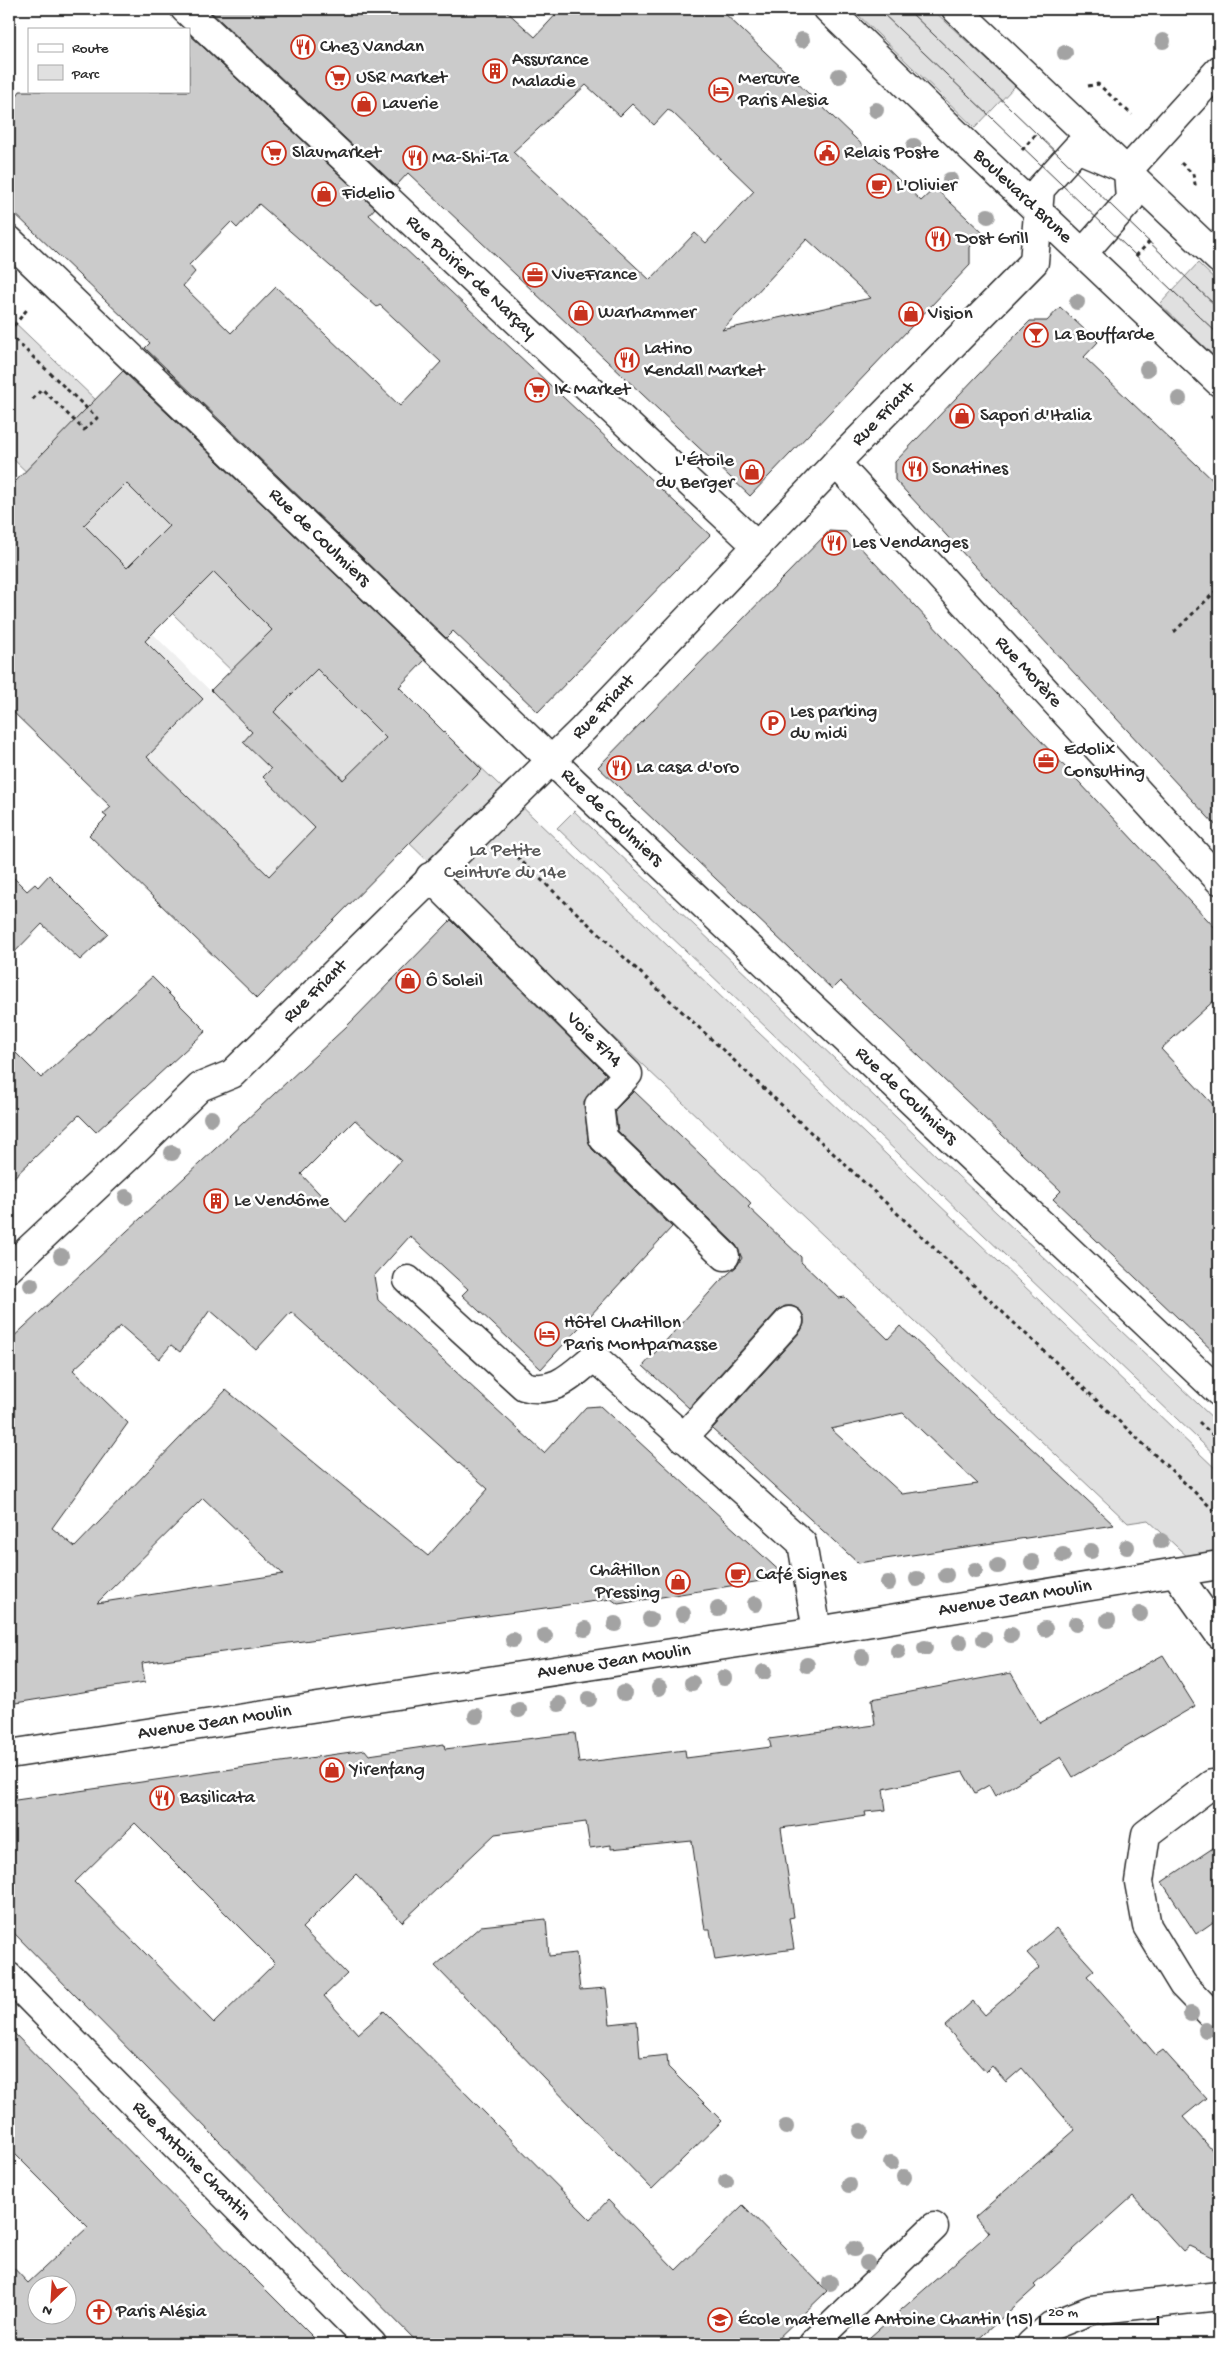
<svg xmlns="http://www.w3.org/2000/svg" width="1228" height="2353" font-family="'Gochi Hand',sans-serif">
<rect width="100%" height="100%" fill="#fff"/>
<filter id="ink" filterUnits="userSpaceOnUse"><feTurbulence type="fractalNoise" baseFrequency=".02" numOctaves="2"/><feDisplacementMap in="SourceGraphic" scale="10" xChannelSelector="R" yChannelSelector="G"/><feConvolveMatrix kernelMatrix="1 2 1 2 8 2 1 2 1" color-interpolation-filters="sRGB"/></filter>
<g filter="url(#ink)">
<polygon fill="#efefef" points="124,605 387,867 283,973 15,713"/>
<g fill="#e0e0e0" stroke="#868686">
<polygon points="852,9 932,9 1015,86 975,128"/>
<polygon points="1198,263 1219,283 1219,361 1160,304"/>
<polygon points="9,317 1219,1472 1219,1586 1148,1520 1128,1523 469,901 9,455"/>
<polygon points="574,811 1219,1424 1219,1459 557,828"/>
</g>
<g fill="#cbcbcb" stroke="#2b2b2b" fill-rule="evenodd">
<path d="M208 9H504L535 37 561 9H720L921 201 935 188 983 233 970 247V265L750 496 408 173 396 186ZM586 85 620 116 632 104 654 125 668 110 672 112 754 191 706 243 695 233 650 280 513 152ZM807 239 871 298 722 330Z"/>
<path d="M189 34 375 208 369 215 710 535 538 712 453 631 446 638 145 348 150 343 9 208V108L20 91H189ZM259 204 377 307 380 305 441 362 400 406 276 287 231 333 183 286 195 272 189 265 231 222 237 228Z"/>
<polygon points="1060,307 1098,342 1084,357 1219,486 1219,829 895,480 895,462 1018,333 1030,321 1047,321"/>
<path d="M123 371 425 660 399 687 482 770 257 998 89 835 107 817 103 814 111 807 9 708V488ZM126 483 169 526 127 568 84 525ZM214 572 272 630 211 690 252 732 243 742 271 769 263 777 315 828 269 876 147 757 203 699 145 641ZM317 669 386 738 343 780 274 712Z"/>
<polygon points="829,531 846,532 1219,932 1219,996 1161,1049 1219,1111 1219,1357 1053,1199 1061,1191 840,981 832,989 598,767"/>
<polygon points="9,873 27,891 35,884 38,887 49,875 108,934 80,960 42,924 9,958"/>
<path d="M451 920 606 1074 584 1101 588 1140 592 1149 672 1227 541 1369 462 1295 468 1289 410 1236 374 1276 378 1300 544 1453 586 1407 600 1406 786 1577 618 1604 611 1599 142 1663 145 1682 9 1704V1341L347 1026ZM355 1120 401 1160 346 1222 301 1174ZM210 1310 256 1350 291 1312 488 1489 428 1556 226 1390 75 1547 52 1528 128 1423 73 1370 121 1326 159 1359 171 1345 180 1352ZM203 1498 283 1574 97 1603Z"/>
<polygon points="152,977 206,1031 96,1132 79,1115 9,1182 9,1046 41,1078"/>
<path d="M634 1091 750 1202 751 1204 748 1207 801 1257V1262L839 1298 845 1297 888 1339 900 1326 1114 1525 858 1563 712 1429 801 1331 804 1324V1317L800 1310 792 1306H785L778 1310 689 1408 643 1366 719 1282 737 1266 742 1258 736 1245 618 1131 615 1110ZM903 1413 978 1484 902 1494 831 1429Z"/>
<path d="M1163 1655 1195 1706 1073 1777 1061 1757 995 1796 989 1785 975 1793 963 1772 883 1789 886 1810 865 1812 866 1816 781 1828 794 1917 789 1918 794 1949 715 1960 710 1930H705L692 1841 611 1849V1845L590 1848 586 1822 495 1834 402 1922 356 1874 302 1928 347 1974 324 1996 358 2034 384 2011 590 2219 608 2200 676 2270 743 2205 827 2291 772 2344H419L9 1928V1801L365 1750 369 1755 444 1744 445 1749 575 1733 579 1763 685 1750 686 1758 771 1747 769 1739 875 1725 872 1699 1011 1673 1040 1723ZM135 1823 275 1963 214 2023 75 1882Z"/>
<polygon points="1219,1844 1219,1918 1196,1934 1162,1882"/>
<polygon points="546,1919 549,1956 576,1953 580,1990 606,1988 610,2024 637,2021 640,2058 667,2055 668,2067 722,2121 652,2189 435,1966 481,1926"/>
<polygon points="1056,1928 1094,1970 1087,1976 1120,2013 1156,2055 1163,2050 1206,2098 1183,2117 1219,2158 1219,2260 1189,2246 1183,2251 1133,2196 1034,2285 1036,2287 973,2344 862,2344 989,2233 975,2217 1075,2130 1022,2068 1006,2082 992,2066 986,2072 945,2026 973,2001 985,2015 1040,1967 1027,1953"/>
<path d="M9 2028 242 2266 320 2344H9V2263L28 2283 88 2227 9 2148ZM38 2286H68V2316H38Z"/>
</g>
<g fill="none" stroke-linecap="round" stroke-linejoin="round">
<g stroke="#2b2b2b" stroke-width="31">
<g id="minor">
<path id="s1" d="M185 9 757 546"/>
<path id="s2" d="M9 240 575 783 1219 1392"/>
<polyline points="1083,253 1130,200 1128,170 1219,70"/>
<path id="s3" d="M836 463 1219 880"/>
<path id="s4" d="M430 877 628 1074 599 1105 603 1138 725 1256"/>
<path id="s5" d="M9 1268 127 1158 200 1087 232 1074 583 729 836 463 1034 262 1040 189 1077 148 1122 167"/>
<path d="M408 1280 524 1386C555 1395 572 1375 594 1357L802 1543 817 1631"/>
<polyline points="683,1438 789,1321"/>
<polyline points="1175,1572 1219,1634"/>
<polyline points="1212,1784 1146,1834 1139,1882 1147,1926 1183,1985 1219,2022"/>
<path id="s6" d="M9 1977 372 2344"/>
<polyline points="813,2344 934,2227"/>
<polyline points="1031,2344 1051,2326 1091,2310 1219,2296"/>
</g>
</g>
<g stroke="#2b2b2b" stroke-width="31">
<g id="major">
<path id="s7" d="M828 9 970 147 1219 382"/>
<polyline points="956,9 1219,259"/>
<path id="s8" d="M9 1754 817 1631 1219 1565"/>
</g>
</g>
<g stroke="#2b2b2b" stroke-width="3" stroke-dasharray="4 4" stroke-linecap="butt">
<polyline points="9,10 9,9"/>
<polyline points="1088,86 1098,84 1132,115"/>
<polyline points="1022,150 1038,132"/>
<polyline points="1181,163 1193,174 1196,189"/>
<polyline points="1136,256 1151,240"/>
<polyline points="9,332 29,307"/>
<polyline points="9,334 97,418 84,430 42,389 32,400"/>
<polyline points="1211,416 1219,424"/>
<polyline points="1174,632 1219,588"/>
<polyline points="517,857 1219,1515"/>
<polyline points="1199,1422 1217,1439 1219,1436"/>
</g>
<use href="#minor" stroke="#fff" stroke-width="28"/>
<use href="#major" stroke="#fff" stroke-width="28"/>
<g stroke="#2b2b2b" stroke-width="1">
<polyline points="878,9 1219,335"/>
<polyline points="907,9 1219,309"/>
</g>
</g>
<g fill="#a3a3a3">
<circle cx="802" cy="40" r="8"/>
<circle cx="1163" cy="41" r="8"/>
<circle cx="1065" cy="53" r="8"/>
<circle cx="839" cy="76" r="8"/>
<circle cx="876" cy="110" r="8"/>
<circle cx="914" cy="146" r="8"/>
<circle cx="950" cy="180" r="8"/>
<circle cx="988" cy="216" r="8"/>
<circle cx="1077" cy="302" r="8"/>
<circle cx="1110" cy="334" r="8"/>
<circle cx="1147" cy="369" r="8"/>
<circle cx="1179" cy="399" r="8"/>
<circle cx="211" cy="1118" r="8"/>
<circle cx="172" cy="1153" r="8"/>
<circle cx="126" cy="1197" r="8"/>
<circle cx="61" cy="1256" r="8"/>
<circle cx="31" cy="1285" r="8"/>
<circle cx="1161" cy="1541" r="8"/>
<circle cx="1127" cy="1547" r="8"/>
<circle cx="1091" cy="1551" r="8"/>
<circle cx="1063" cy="1555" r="8"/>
<circle cx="1032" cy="1562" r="8"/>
<circle cx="998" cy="1566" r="8"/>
<circle cx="975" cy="1570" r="8"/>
<circle cx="946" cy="1575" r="8"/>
<circle cx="917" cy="1579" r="8"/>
<circle cx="888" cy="1583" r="8"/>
<circle cx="755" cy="1604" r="8"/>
<circle cx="718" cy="1609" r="8"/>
<circle cx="683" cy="1614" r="8"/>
<circle cx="1140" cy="1614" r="8"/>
<circle cx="650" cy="1619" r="8"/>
<circle cx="1108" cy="1620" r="8"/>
<circle cx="615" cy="1624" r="8"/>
<circle cx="1076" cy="1624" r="8"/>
<circle cx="585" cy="1629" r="8"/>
<circle cx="1045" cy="1629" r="8"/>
<circle cx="1011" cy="1635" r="8"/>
<circle cx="545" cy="1636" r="8"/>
<circle cx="984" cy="1639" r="8"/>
<circle cx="513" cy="1640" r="8"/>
<circle cx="960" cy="1642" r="8"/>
<circle cx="925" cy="1648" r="8"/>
<circle cx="898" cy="1651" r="8"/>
<circle cx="862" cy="1657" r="8"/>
<circle cx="807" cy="1665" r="8"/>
<circle cx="764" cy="1672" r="8"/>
<circle cx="724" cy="1678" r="8"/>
<circle cx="692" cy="1683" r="8"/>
<circle cx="659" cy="1688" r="8"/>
<circle cx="624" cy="1693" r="8"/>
<circle cx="589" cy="1699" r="8"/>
<circle cx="559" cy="1704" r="8"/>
<circle cx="519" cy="1710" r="8"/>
<circle cx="476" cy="1716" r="8"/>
<circle cx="1191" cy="2014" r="8"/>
<circle cx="1206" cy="2030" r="8"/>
<circle cx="786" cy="2127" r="8"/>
<circle cx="861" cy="2131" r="8"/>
<circle cx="891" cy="2163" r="8"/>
<circle cx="904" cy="2177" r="8"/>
<circle cx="726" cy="2181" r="8"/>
<circle cx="849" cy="2185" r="8"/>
<circle cx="854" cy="2249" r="8"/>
<circle cx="867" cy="2263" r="8"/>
<circle cx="830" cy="2283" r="8"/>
</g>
</g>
<defs>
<g id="restaurant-ring" transform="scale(1.25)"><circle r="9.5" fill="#fff" stroke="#c8321e" stroke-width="1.5"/><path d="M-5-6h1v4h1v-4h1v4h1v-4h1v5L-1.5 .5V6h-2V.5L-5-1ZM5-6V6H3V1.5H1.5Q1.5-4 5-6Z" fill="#c8321e"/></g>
<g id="building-ring" transform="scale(1.25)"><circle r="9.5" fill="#fff" stroke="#c8321e" stroke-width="1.5"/><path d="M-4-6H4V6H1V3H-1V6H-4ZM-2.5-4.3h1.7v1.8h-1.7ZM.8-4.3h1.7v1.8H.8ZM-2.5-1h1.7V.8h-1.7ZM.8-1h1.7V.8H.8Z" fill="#c8321e"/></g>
<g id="supermarket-ring" transform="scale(1.25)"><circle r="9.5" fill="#fff" stroke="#c8321e" stroke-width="1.5"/><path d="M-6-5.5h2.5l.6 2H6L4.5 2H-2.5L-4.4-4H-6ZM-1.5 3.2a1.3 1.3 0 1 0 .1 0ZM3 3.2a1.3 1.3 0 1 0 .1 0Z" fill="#c8321e"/></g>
<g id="hotel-ring" transform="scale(1.25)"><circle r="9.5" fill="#fff" stroke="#c8321e" stroke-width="1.5"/><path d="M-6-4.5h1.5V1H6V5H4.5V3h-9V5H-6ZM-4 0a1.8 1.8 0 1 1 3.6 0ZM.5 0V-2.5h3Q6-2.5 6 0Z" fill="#c8321e"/></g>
<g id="shop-ring" transform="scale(1.25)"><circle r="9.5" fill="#fff" stroke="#c8321e" stroke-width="1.5"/><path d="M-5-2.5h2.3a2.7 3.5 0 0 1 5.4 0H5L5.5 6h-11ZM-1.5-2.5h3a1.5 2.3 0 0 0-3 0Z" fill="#c8321e"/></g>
<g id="civic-ring" transform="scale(1.25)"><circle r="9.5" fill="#fff" stroke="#c8321e" stroke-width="1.5"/><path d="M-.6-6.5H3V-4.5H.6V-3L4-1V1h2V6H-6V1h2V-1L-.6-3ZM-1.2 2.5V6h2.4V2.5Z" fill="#c8321e"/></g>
<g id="cafe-ring" transform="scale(1.25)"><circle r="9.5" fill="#fff" stroke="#c8321e" stroke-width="1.5"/><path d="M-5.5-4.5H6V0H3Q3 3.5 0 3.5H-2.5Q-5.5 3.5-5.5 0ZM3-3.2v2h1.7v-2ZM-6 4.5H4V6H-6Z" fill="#c8321e"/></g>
<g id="office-ring" transform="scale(1.25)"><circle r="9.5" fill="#fff" stroke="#c8321e" stroke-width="1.5"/><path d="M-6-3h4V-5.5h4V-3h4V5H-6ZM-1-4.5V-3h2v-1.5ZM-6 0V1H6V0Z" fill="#c8321e"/></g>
<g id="bar-ring" transform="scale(1.25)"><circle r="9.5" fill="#fff" stroke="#c8321e" stroke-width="1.5"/><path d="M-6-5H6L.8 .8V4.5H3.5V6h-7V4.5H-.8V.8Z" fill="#c8321e"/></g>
<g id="parking-ring" transform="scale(1.25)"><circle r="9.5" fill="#fff" stroke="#c8321e" stroke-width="1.5"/><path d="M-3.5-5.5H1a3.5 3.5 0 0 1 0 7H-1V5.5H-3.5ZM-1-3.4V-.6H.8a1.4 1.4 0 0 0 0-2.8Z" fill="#c8321e"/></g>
<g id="church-ring" transform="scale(1.25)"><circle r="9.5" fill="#fff" stroke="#c8321e" stroke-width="1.5"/><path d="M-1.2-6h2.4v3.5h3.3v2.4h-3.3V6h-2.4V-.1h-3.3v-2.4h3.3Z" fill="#c8321e"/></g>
<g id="school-ring" transform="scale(1.25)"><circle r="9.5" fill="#fff" stroke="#c8321e" stroke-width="1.5"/><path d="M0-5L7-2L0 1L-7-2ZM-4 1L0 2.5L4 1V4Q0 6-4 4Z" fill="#c8321e"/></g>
</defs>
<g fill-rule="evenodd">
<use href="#restaurant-ring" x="303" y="47"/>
<use href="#building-ring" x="495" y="71"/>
<use href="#supermarket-ring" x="338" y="78"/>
<use href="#hotel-ring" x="721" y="90"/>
<use href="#shop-ring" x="364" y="104"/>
<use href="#supermarket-ring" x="274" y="153"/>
<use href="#civic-ring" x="827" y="153"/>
<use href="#restaurant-ring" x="415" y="158"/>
<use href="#cafe-ring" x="879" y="186"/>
<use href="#shop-ring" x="324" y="194"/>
<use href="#restaurant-ring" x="938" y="239"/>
<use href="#office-ring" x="535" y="275"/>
<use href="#shop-ring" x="581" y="313"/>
<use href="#shop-ring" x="911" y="314"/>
<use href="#bar-ring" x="1036" y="335"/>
<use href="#restaurant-ring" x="627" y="360"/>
<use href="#supermarket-ring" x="537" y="390"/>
<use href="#shop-ring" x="962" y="416"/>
<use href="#restaurant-ring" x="915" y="469"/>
<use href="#shop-ring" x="752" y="472"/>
<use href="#restaurant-ring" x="834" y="543"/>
<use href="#parking-ring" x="773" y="723"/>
<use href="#office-ring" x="1046" y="761"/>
<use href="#restaurant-ring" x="619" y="768"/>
<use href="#shop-ring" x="408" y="981"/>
<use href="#building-ring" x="216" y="1201"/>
<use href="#hotel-ring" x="547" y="1334"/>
<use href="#cafe-ring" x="738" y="1575"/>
<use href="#shop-ring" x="678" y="1582"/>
<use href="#shop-ring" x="332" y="1770"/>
<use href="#restaurant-ring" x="162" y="1798"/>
<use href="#church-ring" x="99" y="2312"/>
<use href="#school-ring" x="720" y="2320"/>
</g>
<g text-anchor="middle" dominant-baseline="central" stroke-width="5" stroke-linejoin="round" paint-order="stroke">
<g font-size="19" fill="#2b2b2b" stroke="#fff" text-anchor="start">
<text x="320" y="47">Chez Vandan</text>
<text x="512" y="60">Assurance<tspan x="512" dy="22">Maladie</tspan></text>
<text x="356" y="78">USR Market</text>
<text x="738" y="79">Mercure<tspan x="738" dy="22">Paris Alesia</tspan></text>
<text x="382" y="104">Laverie</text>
<text x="292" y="153">Slavmarket</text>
<text x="844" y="153">Relais Poste</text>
<text x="432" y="158">Ma-Shi-Ta</text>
<text x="896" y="186">L'Olivier</text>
<text x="342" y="194">Fidelio</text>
<text x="956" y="239">Dost Grill</text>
<text x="552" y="275">ViveFrance</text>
<text x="598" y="313">Warhammer</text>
<text x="928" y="314">Vision</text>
<text x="1054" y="335">La Bouffarde</text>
<text x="644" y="349">Latino<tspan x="644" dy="22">Kendall Market</tspan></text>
<text x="554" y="390">IK Market</text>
<text x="980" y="416">Sapori d'Italia</text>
<text x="734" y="461" text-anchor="end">L'Étoile<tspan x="734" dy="22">du Berger</tspan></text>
<text x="932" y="469">Sonatines</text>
<text x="852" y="543">Les Vendanges</text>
<text x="790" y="712">Les parking<tspan x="790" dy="22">du midi</tspan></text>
<text x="1064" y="750">Edolix<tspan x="1064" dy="22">Consulting</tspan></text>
<text x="636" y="768">La casa d'oro</text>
<text x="426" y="981">Ô Soleil</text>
<text x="234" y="1201">Le Vendôme</text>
<text x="564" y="1323">Hôtel Chatillon<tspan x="564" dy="22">Paris Montparnasse</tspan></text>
<text x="660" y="1571" text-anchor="end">Châtillon<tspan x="660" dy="22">Pressing</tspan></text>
<text x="756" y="1575">Café Signes</text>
<text x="350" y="1770">Yirenfang</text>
<text x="180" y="1798">Basilicata</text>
<text x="116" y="2312">Paris Alésia</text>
<text x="738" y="2320">École maternelle Antoine Chantin (15)</text>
</g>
<g font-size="19" fill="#2b2b2b" stroke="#fff">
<text stroke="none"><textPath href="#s7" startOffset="270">Boulevard Brune</textPath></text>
<text stroke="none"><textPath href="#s1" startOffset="392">Rue Poirier de Narçay</textPath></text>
<text stroke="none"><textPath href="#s5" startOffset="1225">Rue Friant</textPath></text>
<text stroke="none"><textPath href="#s2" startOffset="430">Rue de Coulmiers</textPath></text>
<text stroke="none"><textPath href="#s3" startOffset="284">Rue Morère</textPath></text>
<text stroke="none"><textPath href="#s5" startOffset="820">Rue Friant</textPath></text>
<text stroke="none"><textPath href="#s2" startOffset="835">Rue de Coulmiers</textPath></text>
<text stroke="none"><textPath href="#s5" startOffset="415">Rue Friant</textPath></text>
<text stroke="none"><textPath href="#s4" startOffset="231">Voie F/14</textPath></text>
<text stroke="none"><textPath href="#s2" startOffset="1240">Rue de Coulmiers</textPath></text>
<text stroke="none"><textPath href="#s8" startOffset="1018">Avenue Jean Moulin</textPath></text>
<text stroke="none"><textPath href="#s8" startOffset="612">Avenue Jean Moulin</textPath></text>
<text stroke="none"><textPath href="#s8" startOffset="208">Avenue Jean Moulin</textPath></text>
<text stroke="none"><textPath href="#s6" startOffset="259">Rue Antoine Chantin</textPath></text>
</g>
<g font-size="19" fill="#585858" stroke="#fff">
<text x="505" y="851">La Petite<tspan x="505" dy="22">Ceinture du 14e</tspan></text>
</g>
</g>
<rect width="1228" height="2353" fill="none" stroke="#fff" stroke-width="30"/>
<rect x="15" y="15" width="1198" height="2323" fill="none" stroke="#2b2b2b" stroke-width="2" filter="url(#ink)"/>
<rect x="28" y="28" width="162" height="65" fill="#ffffff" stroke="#aaaaaa"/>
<rect x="38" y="44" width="25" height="8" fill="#ffffff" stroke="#aaaaaa"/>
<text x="72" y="52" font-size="15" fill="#2b2b2b">Route</text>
<rect x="38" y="65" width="25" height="15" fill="#e0e0e0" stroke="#aaaaaa"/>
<text x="72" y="78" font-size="15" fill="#2b2b2b">Parc</text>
<g transform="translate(52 2300) rotate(205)"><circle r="24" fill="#ffffff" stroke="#aaaaaa"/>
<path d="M0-4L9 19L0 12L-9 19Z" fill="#c8321e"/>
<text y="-8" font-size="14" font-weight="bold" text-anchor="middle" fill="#2b2b2b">N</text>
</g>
<path d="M1040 2316v8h118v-8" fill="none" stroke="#2b2b2b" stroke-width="2.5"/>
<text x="1048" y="2316" font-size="15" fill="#2b2b2b" stroke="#ffffff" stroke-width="4" paint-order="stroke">20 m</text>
</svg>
